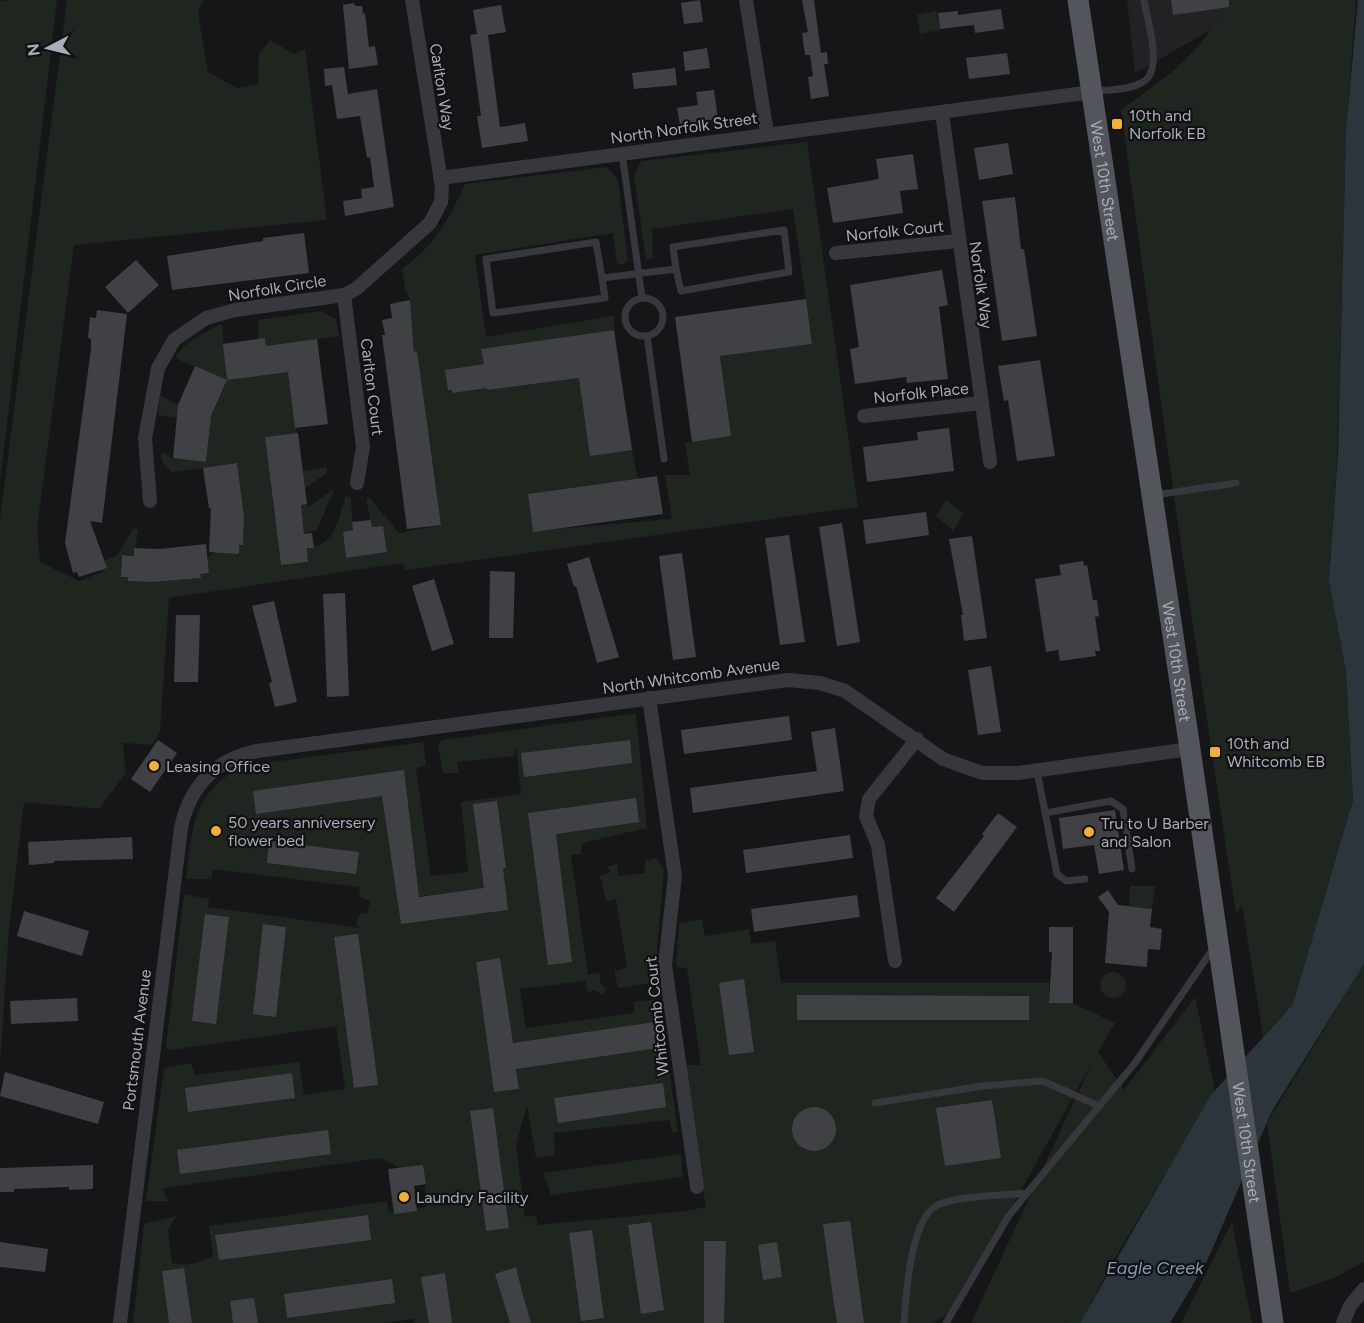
<svg xmlns="http://www.w3.org/2000/svg" width="1364" height="1323" font-family="Figtree,sans-serif">
<rect width="100%" height="100%" fill="#161618"/>
<polygon fill="#222225" points="1127,0 1230,0 1230,19 1135,73"/>
<g fill="#1e261f" fill-rule="evenodd">
<polygon points="12,0 57,0 0,483 0,1"/>
<path d="M67 0H203L198 12 208 72 237 88 258 84 259 54 270 40 294 54 305 49 327 220 74 245 37 529 40 562 79 581 105 571 100 570 104 561 117 555 134 528 138 531 134 556 122 555 121 577H128V581L152 582 167 548 170 577 179 580 200 578V574L209 573 208 557 215 552 239 553V545H243L244 521 209 508 242 504 237 464 172 472C164 466 161 461 161 452L173 458 206 462 210 423 158 415 160 396 210 419 226 383 221 378 175 358C185 341 204 332 222 324L227 380 255 376 259 320 321 311 336 319 339 336 285 344 295 428 298 433 265 437 270 477 327 467V473L305 488 296 478 270 482 275 521 302 518 301 505 307 504 308 507 334 489 317 530 304 534 302 523 276 526 281 565 308 562 307 548C336 546 337 520 346 496L351 498 353 530 343 532 346 558 387 552 383 526 372 527 366 500 369 497 399 533 441 525 414 349 410 300 406 292 402 269C434 246 449 220 465 184L607 167 618 180 628 261 623 265 617 263 613 233 475 255 486 337 614 316V330L482 349 487 390 579 378 632 450 638 479 528 494 533 531 672 519 665 475H690L685 443 731 436 720 356 812 343 793 209 652 229 653 259H646L634 177 641 161 807 142 858 507 405 570 403 563 169 598 160 732 152 745 123 743 126 773 99 809 24 802 9 929 0 1064V519Z"/>
<polygon points="1227,0 1356,0 1346,136 1337,462 1329,581 1346,672 1353,800 1293,1004 1263,1036 1242,905 1236,915 1176,511 1121,110 1172,72 1198,47 1227,8"/>
<polygon points="936,11 940,30 920,34 917,15"/>
<polygon points="946,500 964,513 953,531 936,516"/>
<path d="M636 713 647 828 582 843 581 854 571 855 588 975 599 973 601 985 607 989 602 995 595 990 588 993 585 981 520 989 526 1028 634 1013V1002L659 999 678 1131 672 1133 670 1120 554 1133 555 1155 536 1158 527 1106 516 1144 525 1217 536 1216 538 1225 686 1211 706 1207 692 1127 685 1065H701L687 968 676 967 679 923 702 919 705 936 749 929 751 944 775 941 781 983H1049V1003H1073L1115 1023 1098 1052 1124 1090 1195 997 1215 1091 1118 1253 1080 1323H1066L1067 1319 1065 1323H971L1092 1063 953 1312 931 1323H414L413 1319 383 1323H133L144 1224 176 1216 168 1230 172 1263C189 1266 198 1264 213 1256L209 1226 387 1201 389 1213 427 1207 423 1165 401 1168 381 1158 163 1188 168 1201H146L164 1068 191 1063 195 1075 299 1062 304 1095 345 1089 336 1026 171 1050 166 1047 184 894 209 899 208 907 360 928 356 925 360 913 367 914 370 901 360 897 359 887 213 869 211 879H186C193 825 191 796 242 766L423 742 426 765 416 768 431 876 468 872 461 802 521 794 516 746 514 756 457 762 459 773H443L438 744 443 740ZM504 886 507 910 401 923 398 899ZM334 937 378 1085 354 1088ZM500 958 519 1089 494 1092 476 962ZM470 1111 509 1228H508L486 1231Z"/>
<polygon points="656,858 664,870 657,948 658,982 618,988 614,971 627,968 616,899 606,901 600,876 611,872 607,867 617,864 619,876 645,873 645,861"/>
<polygon points="1130,886 1155,886 1152,909 1129,906"/>
<polygon points="1364,964 1364,1262 1334,1278 1290,1293 1267,1123"/>
<circle cx="1113" cy="985" r="13"/>
<polygon points="681,1154 683,1177 551,1195 543,1173"/>
<polygon points="1232,1222 1252,1323 1181,1323"/>
</g>
<polygon fill="#2c353c" points="1358,0 1364,0 1364,964 1272,1111 1207,1261 1170,1323 1080,1323 1211,1095 1293,1004 1353,800 1346,672 1329,581 1338,454 1346,131"/>
<g fill="#404145">
<polygon points="700,0 703,22 684,24 681,3"/>
<polygon points="802,0 814,0 821,53 827,52 828,64 824,64 829,96 811,99 808,77 813,76 810,55 805,55 802,33 808,32"/>
<polygon points="1171,0 1229,0 1229,7 1173,15"/>
<polygon points="354,3 355,6 362,6 363,14 365,13 369,47 375,46 378,65 349,69 343,5"/>
<polygon points="501,5 506,32 488,35 500,127 525,123 528,141 482,148 477,116 481,116 470,35 477,34 473,10"/>
<polygon points="1001,9 1004,29 975,33 974,25 940,29 938,13 958,11 958,15"/>
<polygon points="707,48 710,68 685,71 683,52"/>
<polygon points="1007,53 1010,74 969,79 966,58"/>
<polygon points="344,67 348,94 377,89 394,207 345,216 343,201 362,198 361,189 374,187 370,157 367,158 360,116 337,119 332,85 325,86 324,69"/>
<polygon points="675,68 677,85 634,89 632,73"/>
<polygon points="714,90 718,119 680,125 677,108 698,105 696,92"/>
<polygon points="1008,143 1013,174 979,180 974,148"/>
<polygon points="913,154 918,189 900,191 903,213 833,223 827,188 879,179 876,159"/>
<polygon points="1015,197 1021,249 1024,249 1037,336 1002,341 982,201"/>
<polygon points="304,233 309,273 172,290 167,256 263,241 263,238"/>
<polygon points="136,260 159,285 128,313 105,287"/>
<polygon points="942,270 948,305 939,307 948,379 907,383 906,377 855,384 850,349 859,347 850,285"/>
<polygon points="806,299 812,344 720,356 731,436 692,442 675,317"/>
<polygon points="410,300 414,352 417,351 441,525 407,529 382,335 385,335 382,320 392,318 390,304"/>
<polygon points="97,310 127,314 102,523 90,521 107,568 79,577 77,572 73,573 65,543 91,349 91,339 88,338 90,317 96,318"/>
<polygon points="614,330 632,450 590,456 579,378 487,390 487,388 452,393 452,390 448,390 445,370 484,364 481,349"/>
<polygon points="265,338 266,346 317,339 328,424 295,428 288,372 227,380 223,344"/>
<polygon points="1040,360 1055,456 1017,461 1008,400 1004,401 998,366"/>
<polygon points="195,366 227,380 211,416 206,462 173,458 178,405"/>
<polygon points="949,428 954,471 867,482 863,447 918,440 917,432"/>
<polygon points="298,433 307,504 301,505 304,534 312,533 314,548 307,548 308,562 281,565 265,437"/>
<polygon points="237,463 244,517 243,545 239,545 239,554 209,552 211,508 209,508 203,468"/>
<polygon points="657,476 663,514 533,532 528,494"/>
<polygon points="926,512 929,535 866,544 863,520"/>
<polygon points="371,520 372,527 383,526 387,552 346,558 343,532 353,530 352,522"/>
<polygon points="842,523 860,642 837,646 819,527"/>
<polygon points="789,535 805,642 780,645 765,538"/>
<polygon points="972,536 987,638 964,641 961,615 963,615 949,539"/>
<polygon points="206,544 209,573 200,574 201,578 152,582 128,581 128,577 121,577 122,555 134,556 134,548 159,549"/>
<polygon points="682,553 696,657 673,660 659,556"/>
<polygon points="589,557 619,657 597,663 576,586 574,587 567,564"/>
<polygon points="1083,561 1084,566 1087,565 1093,600 1097,600 1099,616 1095,617 1100,651 1095,651 1096,656 1060,661 1058,650 1046,652 1035,579 1061,575 1059,565"/>
<polygon points="490,571 515,572 513,638 489,638"/>
<polygon points="434,579 454,644 432,651 412,586"/>
<polygon points="345,593 349,696 327,697 323,594"/>
<polygon points="274,601 297,702 275,707 269,683 272,682 252,606"/>
<polygon points="176,615 200,615 198,682 174,682"/>
<polygon points="991,666 1001,732 978,735 968,670"/>
<polygon points="789,716 792,740 684,754 681,730"/>
<polygon points="835,728 844,791 693,813 690,788 817,771 811,732"/>
<polygon points="158,740 177,753 150,792 131,779"/>
<polygon points="630,740 632,763 524,777 521,753"/>
<polygon points="404,770 419,897 484,888 473,804 497,801 506,868 503,868 508,910 401,924 382,796 256,814 253,791"/>
<polygon points="636,798 639,822 556,834 572,962 548,965 528,813"/>
<polygon points="1115,810 1124,870 1099,874 1094,845 1063,849 1059,818"/>
<polygon points="998,813 1017,827 954,912 936,898 984,836 982,834"/>
<polygon points="850,835 853,858 746,873 743,850"/>
<polygon points="132,837 133,859 54,861 54,863 29,865 28,842"/>
<polygon points="269,841 359,852 356,874 267,863"/>
<polygon points="1108,890 1118,905 1152,909 1150,927 1162,929 1160,950 1148,949 1147,967 1105,963 1109,912 1098,897"/>
<polygon points="857,895 860,917 754,932 751,909"/>
<polygon points="24,911 89,931 82,956 17,936"/>
<polygon points="205,914 229,917 216,1024 192,1021"/>
<polygon points="263,924 286,927 276,1017 253,1014"/>
<polygon points="1049,927 1073,927 1073,1003 1049,1003 1052,952 1049,952"/>
<polygon points="358,934 378,1085 354,1088 334,937"/>
<polygon points="500,958 513,1043 655,1022 658,1048 516,1069 519,1089 494,1092 476,962"/>
<polygon points="744,979 754,1052 729,1055 719,983"/>
<polygon points="797,995 1029,996 1029,1020 797,1020"/>
<polygon points="77,998 78,1021 11,1024 10,1001"/>
<polygon points="5,1072 104,1102 98,1124 0,1096"/>
<polygon points="292,1073 295,1098 188,1112 185,1088"/>
<polygon points="663,1083 666,1107 558,1123 554,1098"/>
<polygon points="992,1100 1001,1158 945,1166 936,1108"/>
<circle cx="814" cy="1129" r="22"/>
<polygon points="493,1108 509,1228 486,1231 470,1111"/>
<polygon points="328,1130 331,1154 180,1174 177,1150"/>
<polygon points="93,1165 93,1189 69,1190 69,1187 14,1189 14,1192 0,1192 0,1168"/>
<polygon points="423,1165 426,1184 414,1186 417,1211 394,1214 388,1169"/>
<polygon points="368,1215 371,1240 219,1260 215,1235"/>
<polygon points="850,1221 864,1323 837,1323 834,1304 823,1224"/>
<polygon points="651,1222 664,1310 641,1314 628,1225"/>
<polygon points="592,1230 604,1318 581,1321 569,1233"/>
<polygon points="704,1241 726,1241 724,1323 704,1323"/>
<polygon points="0,1242 48,1249 45,1272 0,1267"/>
<polygon points="777,1242 782,1277 763,1280 758,1245"/>
<polygon points="516,1267 522,1292 531,1323 510,1323 495,1274"/>
<polygon points="184,1268 192,1323 169,1323 162,1271"/>
<polygon points="445,1273 452,1323 429,1323 421,1277"/>
<polygon points="392,1279 395,1303 287,1318 284,1294"/>
<polygon points="254,1298 258,1323 233,1323 230,1301"/>
</g>
<g fill="none" stroke-linecap="round" stroke-linejoin="round">
<g stroke="#37383d" stroke-width="7">
<path d="M1094 91C1109 90 1127 90 1141 83 1165 73 1147 20 1144 0"/>
<polyline points="622,153 642,298"/>
<polyline points="602,278 605,298 493,313 486,259 596,242 602,278 676,269 673,247 784,230 789,272 681,291 676,269"/>
<circle cx="644" cy="317" r="19"/>
<polyline points="647,336 664,459"/>
<polyline points="1155,495 1236,483"/>
<polyline points="1037,771 1057,874 1066,881 1085,879"/>
<polyline points="1045,813 1111,801 1123,809 1132,869"/>
<polyline points="875,1103 983,1086 1043,1081 1099,1106"/>
<polyline points="1027,1193 1135,1063 1214,947"/>
<path d="M904 1323C906 1296 910 1221 936 1206 953 1196 1006 1195 1027 1193L1008 1217 946 1323"/>
</g>
<g stroke="#37383d" stroke-width="14">
<polyline points="746,0 767,133"/>
<polyline points="942,113 990,462"/>
<polyline points="440,178 1092,92"/>
<polyline points="836,253 958,241"/>
<polyline points="344,295 363,447 357,483"/>
<polyline points="864,416 982,403"/>
<polyline points="150,501 145,438 158,368 174,340 206,318 235,310 344,295 356,289 430,223 441,202 442,187 412,0"/>
<polyline points="649,698 675,876 665,965 697,1187"/>
<polyline points="895,961 878,845 866,816 869,799 917,739"/>
<path d="M120 1323 181 828C189 788 215 759 257 751L788 680 820 683 845 691 943 759 982 773H1018L1190 749"/>
<polyline points="1343,1323 1350,1306 1364,1289"/>
</g>
<path stroke="#53555c" stroke-width="21" id="s1" d="M1078 0 1190 749 1273 1323"/>
</g>
<g fill="#f2b134" stroke="#111113" stroke-width="2">
<rect x="1111" y="118" width="12" height="12" rx="3"/>
<rect x="1209" y="746" width="12" height="12" rx="3"/>
<circle cx="154" cy="766" r="6"/>
<circle cx="216" cy="831" r="6"/>
<circle cx="1089" cy="832" r="6"/>
<circle cx="404" cy="1197" r="6"/>
</g>
<g text-anchor="middle" dominant-baseline="central" stroke-width="4.5" stroke-linejoin="round" paint-order="stroke">
<g font-size="16" fill="#a8adb8" stroke="#111113">
<text transform="translate(442 87) rotate(81)">Carlton Way</text>
<text transform="translate(684 128) rotate(-8)">North Norfolk Street</text>
<text stroke="none"><textPath href="#s1" startOffset="183">West 10th Street</textPath></text>
<text transform="translate(895 231) rotate(-6)">Norfolk Court</text>
<text transform="translate(981 285) rotate(82)">Norfolk Way</text>
<text transform="translate(277 288) rotate(-9)">Norfolk Circle</text>
<text transform="translate(372 387) rotate(83)">Carlton Court</text>
<text transform="translate(921 393) rotate(-6)">Norfolk Place</text>
<text stroke="none"><textPath href="#s1" startOffset="669">West 10th Street</textPath></text>
<text transform="translate(691 676) rotate(-8)">North Whitcomb Avenue</text>
<text transform="translate(657 1016) rotate(-96)">Whitcomb Court</text>
<text transform="translate(137 1040) rotate(-83)">Portsmouth Avenue</text>
<text stroke="none"><textPath href="#s1" startOffset="1155">West 10th Street</textPath></text>
</g>
<g font-size="16" fill="#a8adb8" stroke="#111113" text-anchor="start">
<text x="1129" y="115">10th and<tspan x="1129" dy="18">Norfolk EB</tspan></text>
<text x="1227" y="743">10th and<tspan x="1227" dy="18">Whitcomb EB</tspan></text>
<text x="166" y="766">Leasing Office</text>
<text x="228" y="822">50 years anniversery<tspan x="228" dy="18">flower bed</tspan></text>
<text x="1101" y="823">Tru to U Barber<tspan x="1101" dy="18">and Salon</tspan></text>
<text x="416" y="1197">Laundry Facility</text>
</g>
<g font-size="18" font-style="italic" fill="#7f9bb3" stroke="#111113">
<text x="1155" y="1268">Eagle Creek</text>
</g>
</g>
<g transform="translate(48 48) rotate(263)" stroke="#111113" stroke-width="4.5" paint-order="stroke">
<path d="M0-4.5L10 22L0 15L-10 22Z" fill="#a8adb8"/>
<text y="-9" font-size="16" font-weight="bold" text-anchor="middle" fill="#a8adb8">N</text>
</g>
</svg>
